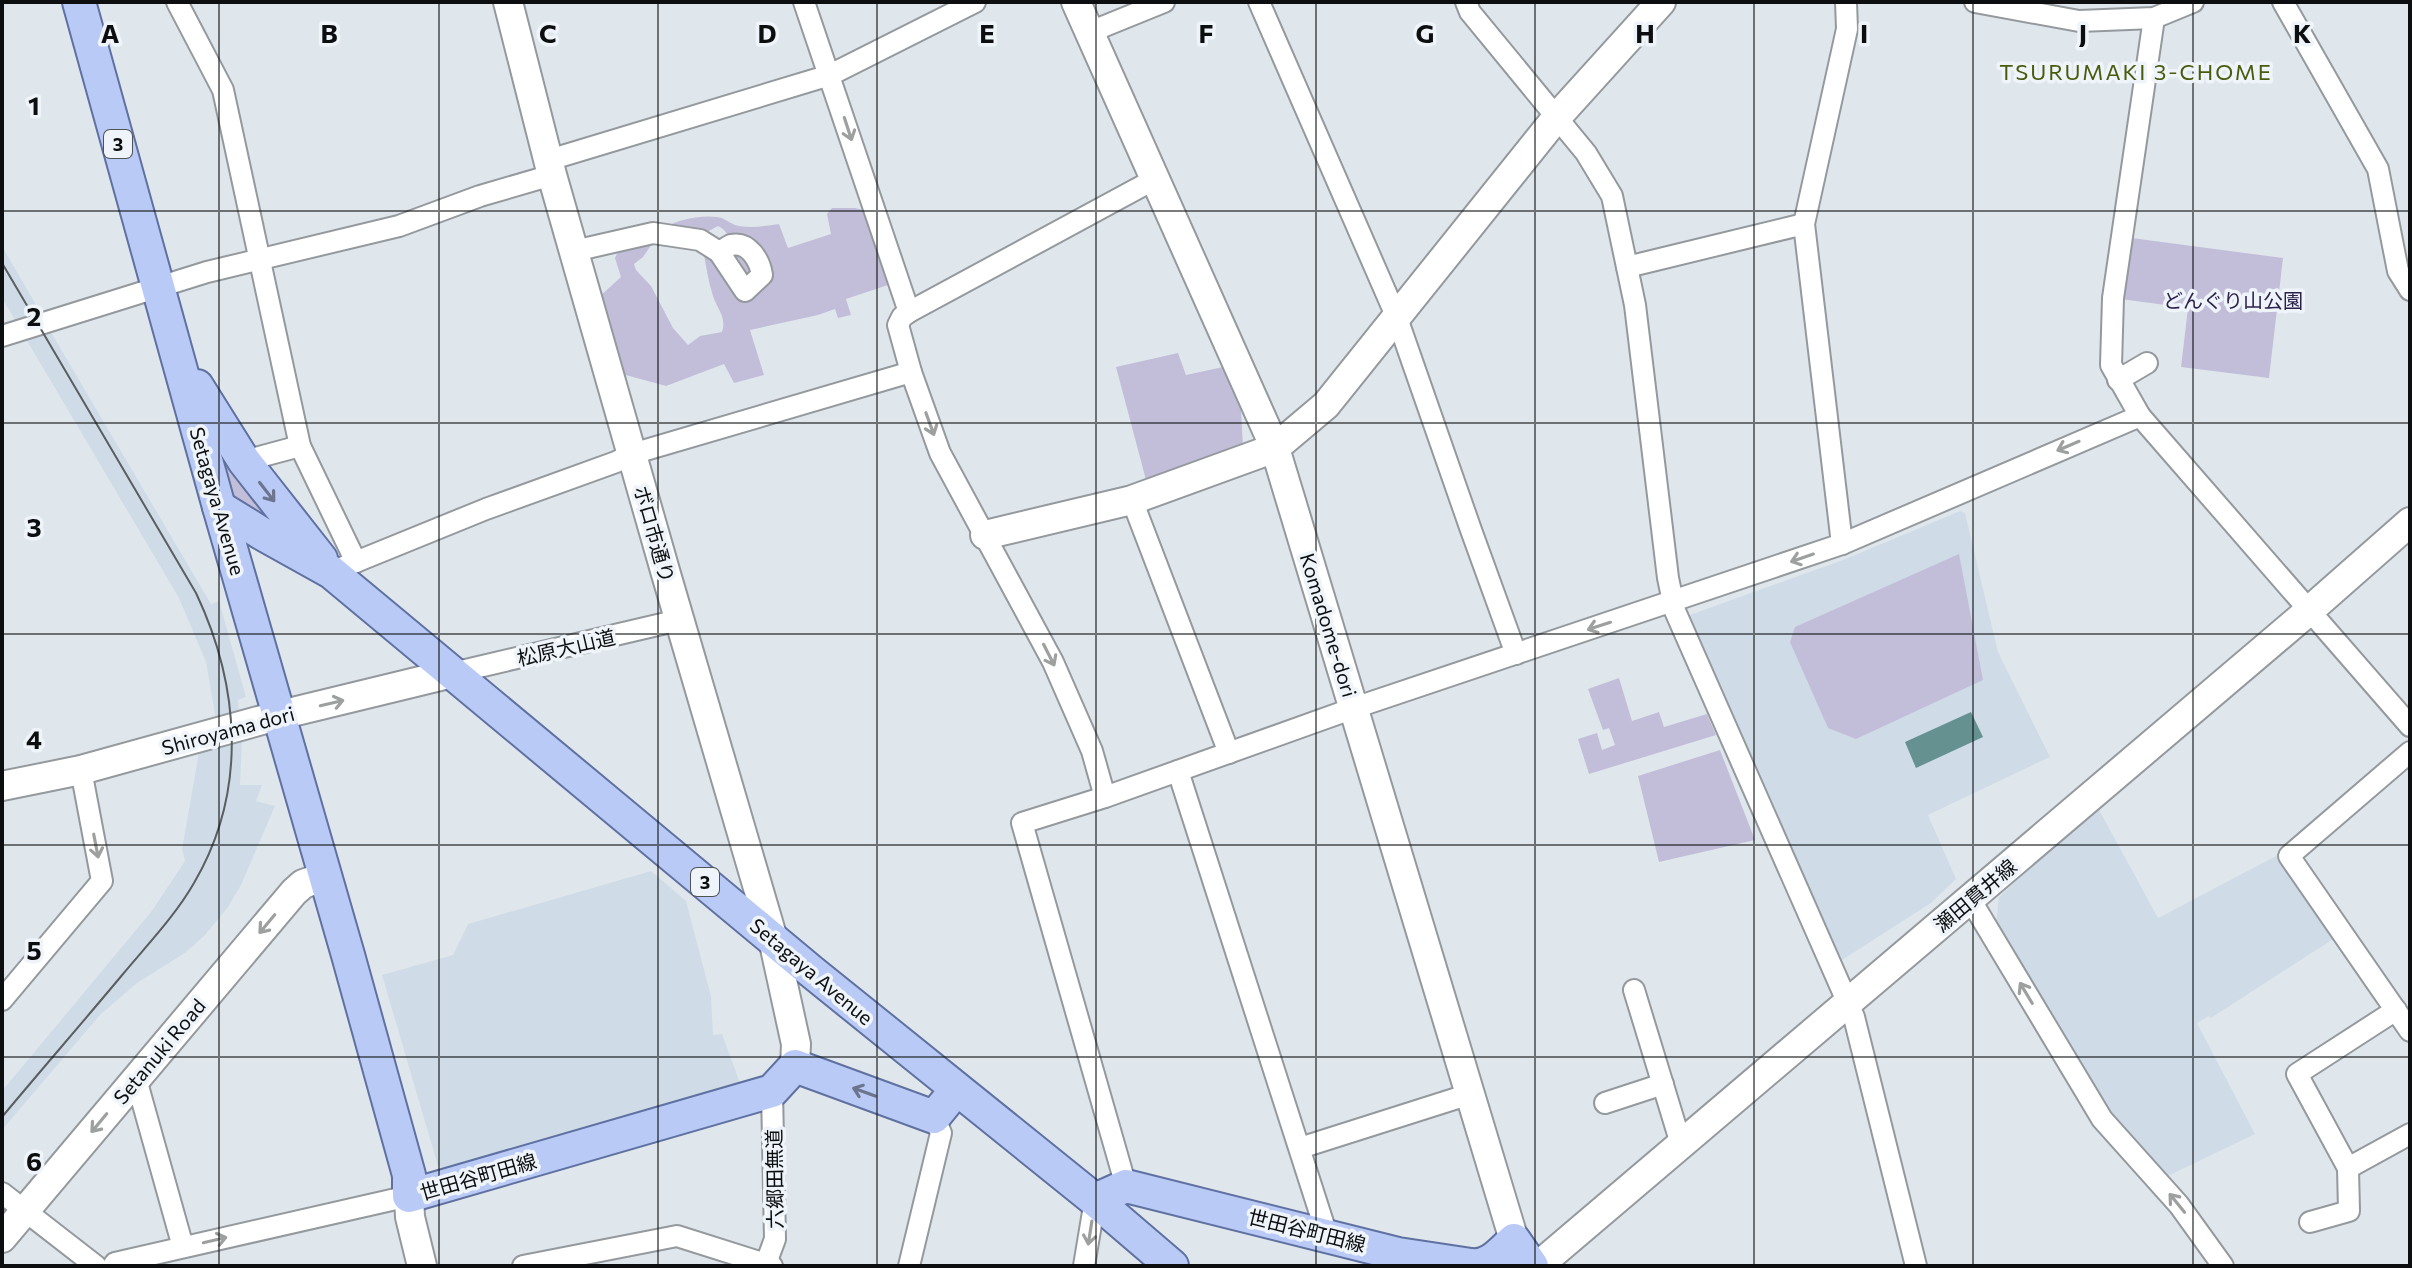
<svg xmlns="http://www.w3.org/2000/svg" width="2412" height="1268" font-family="Commissioner,'Noto Sans JP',sans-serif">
<rect width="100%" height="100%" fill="#e0e7ec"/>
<g fill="#cfdce7">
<polygon points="2,246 42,315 17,323 2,298"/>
<polygon points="49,329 211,604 219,601 246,697 238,700 239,713 216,720 206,662 179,598 26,339"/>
<polygon points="1960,511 1965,513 1998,652 2050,757 1928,815 1956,879 1931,903 1842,960 1687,616 1843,560"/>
<polygon points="242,740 240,785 262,785 256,801 275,806 241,885 228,907 205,935 185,953 137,983 100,1015 2,1130 2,1091 151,912 185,861 182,849 199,752"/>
<polygon points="2097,806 2158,918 2276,856 2335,938 2211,1018 2209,1016 2197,1023 2255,1134 2166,1177 2114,1120 1996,923 1999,897"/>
<polygon points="651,871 686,901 711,996 713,1035 722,1034 742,1088 449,1172 438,1166 382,975 453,955 468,924"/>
</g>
<g fill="#c2bed9">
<path d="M832 208H855L872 212 897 282 846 299 851 315 838 318 835 309 818 315 750 330 764 375 734 383 724 364 666 386 622 374 599 297 621 277 615 258 620 247 647 239 652 244 643 257 634 264 636 270 651 286 673 328 688 345 700 336 722 332C727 317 717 309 713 296 708 281 706 265 703 250L735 269C732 253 733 233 718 226L700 236 663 229C676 219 709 213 724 219 725 220 733 224 735 225 749 229 765 226 779 224L788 248 831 234 827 214Z"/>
<polygon points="2124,237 2283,258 2269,378 2181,367 2188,308 2113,298"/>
<polygon points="1178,353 1186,375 1223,367 1241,410 1243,446 1189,469 1146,480 1116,367"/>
<polygon points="224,458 287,530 234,500"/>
<polygon points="1959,554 1983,680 1856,739 1828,728 1790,642 1795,627"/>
<polygon points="1619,678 1632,721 1659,712 1664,727 1707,714 1716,735 1589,774 1578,739 1597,733 1602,750 1615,745 1609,728 1603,730 1588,689"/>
<polygon points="1720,750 1755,840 1659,862 1638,776"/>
</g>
<polygon fill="#659291" points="1971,712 1983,737 1916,768 1905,742"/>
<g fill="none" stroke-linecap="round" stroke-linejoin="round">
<g stroke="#94999e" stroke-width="24">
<g id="street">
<polyline points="177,2 223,90 300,446 356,562"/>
<polyline points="804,2 909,312 902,317 898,325 911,372 940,453 1053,662 1092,751 1105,797"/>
<polyline points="1259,2 1397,318 1471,530 1516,654"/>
<polyline points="1466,2 1470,12 1586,153 1612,196 1635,305 1668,578 1675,611 1854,1017 1916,1266"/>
<polyline points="1975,2 2079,21 2154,18 2193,2"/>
<polyline points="2283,2 2378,169 2398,271 2410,290"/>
<polyline points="2154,18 2113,298 2111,365 2140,416 2410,726"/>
<polyline points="1090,32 1164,2"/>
<polyline points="549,160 830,75 975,2"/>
<path d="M574 251 653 233 700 240 719 252 745 291 762 275C760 261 749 241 731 245 727 247 723 250 719 252"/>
<polyline points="1627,267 1804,224"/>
<polyline points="909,312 1155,179"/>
<polyline points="2,336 207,272 399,226 480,196 552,175"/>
<polyline points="2118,380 2147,363"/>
<polyline points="244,461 300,446"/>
<polyline points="1132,500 1229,753"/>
<polyline points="1842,544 1804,224 1847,29 1846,2"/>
<polyline points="331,572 486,509 616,462 632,454 911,372"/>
<polyline points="453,673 679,620"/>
<polyline points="2410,752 2289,856 2410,1031"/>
<polyline points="1178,771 1327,1235"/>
<polyline points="1970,899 2102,1119 2179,1205 2223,1266"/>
<polyline points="1634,990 1681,1144"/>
<polyline points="2,1000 102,881 81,770"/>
<polyline points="136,1079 183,1247"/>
<polyline points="1605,1103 1663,1084"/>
<polyline points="1300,1148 1470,1094"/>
<polyline points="2348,1168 2410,1134"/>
<polyline points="1126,1186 1022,823 1105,797 1354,708 1842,544 2140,416"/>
<polyline points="2,1193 96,1266"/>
<polyline points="2310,1222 2349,1211 2348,1168 2297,1074 2396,1010"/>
<polyline points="113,1266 115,1263 409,1196"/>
<polyline points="523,1266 677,1236 772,1266"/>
<polyline points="765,1266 775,1239 772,1091"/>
<polyline points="909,1266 941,1133 934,1117"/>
<polyline points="1084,1266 1095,1200"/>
</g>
</g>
<g stroke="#94999e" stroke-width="32">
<g id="secondary">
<polyline points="508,2 552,175 666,574 773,939 796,1044 795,1066"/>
<polyline points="1076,2 1275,448 1514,1240"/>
<polyline points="985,535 1132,500 1275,448 1326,405 1557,117 1661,2"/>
<polyline points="2,786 81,770 280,715 453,673"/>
<polyline points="409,1196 410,1217 422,1266"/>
<polyline points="2,1238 294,892 303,884 326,876"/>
<polyline points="1538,1266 2310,610 2410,522"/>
</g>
</g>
<g stroke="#5f71a1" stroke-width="36">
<g id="primary">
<polyline points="79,2 219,507 348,955 409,1175 409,1196 772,1091 795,1066 934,1117 956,1090"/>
<polyline points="197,386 244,461 321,559"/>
<polyline points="219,507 261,533 331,572 812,972 1095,1200 1172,1266"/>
<path d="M1095 1200 1126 1186 1398 1254 1471 1265C1490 1267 1501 1252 1514 1240L1532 1266"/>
</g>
</g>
<use href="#street" stroke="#fff" stroke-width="20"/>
<use href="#secondary" stroke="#fff" stroke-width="28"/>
<use href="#primary" stroke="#bacaf6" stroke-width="32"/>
<path stroke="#5a5e60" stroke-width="2" d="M2 263 196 593C240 686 248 791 194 883 175 916 148 944 123 974 83 1022 42 1069 2 1117"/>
</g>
<defs><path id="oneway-shaft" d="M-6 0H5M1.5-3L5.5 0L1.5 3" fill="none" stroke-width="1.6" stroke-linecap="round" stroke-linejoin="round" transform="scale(2)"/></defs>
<g stroke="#9e9f9f">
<use href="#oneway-shaft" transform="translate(848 129) rotate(72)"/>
<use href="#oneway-shaft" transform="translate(930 424) rotate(70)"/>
<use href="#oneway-shaft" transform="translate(2068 446) rotate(157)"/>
<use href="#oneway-shaft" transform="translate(1802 558) rotate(161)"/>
<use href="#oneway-shaft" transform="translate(1599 626) rotate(162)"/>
<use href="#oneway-shaft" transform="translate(1049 655) rotate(63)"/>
<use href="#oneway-shaft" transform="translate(332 703) rotate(-13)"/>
<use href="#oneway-shaft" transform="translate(96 846) rotate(79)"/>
<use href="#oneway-shaft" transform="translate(267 924) rotate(130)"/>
<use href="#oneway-shaft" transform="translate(2026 993) rotate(-121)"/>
<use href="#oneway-shaft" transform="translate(99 1123) rotate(130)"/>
<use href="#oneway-shaft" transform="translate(2177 1203) rotate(-129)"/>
<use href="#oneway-shaft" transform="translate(1090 1233) rotate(99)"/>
<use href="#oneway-shaft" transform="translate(215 1240) rotate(-13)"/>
</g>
<g stroke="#6c758e">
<use href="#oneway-shaft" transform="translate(267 492) rotate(52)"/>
<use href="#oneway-shaft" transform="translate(864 1092) rotate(-160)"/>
</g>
<path fill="none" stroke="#0c0e0f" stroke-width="2" stroke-opacity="0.55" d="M219 2V1266M439 2V1266M658 2V1266M877 2V1266M1096 2V1266M1316 2V1266M1535 2V1266M1754 2V1266M1973 2V1266M2193 2V1266M2 211H2410M2 423H2410M2 634H2410M2 845H2410M2 1057H2410"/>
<g text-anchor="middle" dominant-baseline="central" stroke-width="7" stroke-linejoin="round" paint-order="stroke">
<g fill="#eef4f9" stroke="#505355" stroke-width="2">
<rect x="104" y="130" width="28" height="28" rx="6"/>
<rect x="691" y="868" width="28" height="28" rx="6"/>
</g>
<g font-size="18" font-weight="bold" fill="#0c0e0f">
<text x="118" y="144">3</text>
<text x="705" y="882">3</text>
</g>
<g font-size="20" fill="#2c214c" stroke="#eef4f9">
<text x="2233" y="300">どんぐり山公園</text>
</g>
<g font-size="20" fill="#0c0e0f" stroke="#eef4f9">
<text transform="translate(218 501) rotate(74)">Setagaya Avenue</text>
<text transform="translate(655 534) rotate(74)">ボロ市通り</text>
<text transform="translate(1329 625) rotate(73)">Komadome-dori</text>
<text transform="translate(566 647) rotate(-13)">松原大山道</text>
<text transform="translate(228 730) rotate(-15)">Shiroyama dori</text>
<text transform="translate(1975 895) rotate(-40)">瀬田貫井線</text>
<text transform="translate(812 971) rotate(40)">Setagaya Avenue</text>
<text transform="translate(159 1051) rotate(-50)">Setanuki Road</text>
<text transform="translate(478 1176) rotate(-16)">世田谷町田線</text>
<text transform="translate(774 1179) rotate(-91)">六郷田無道</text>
<text transform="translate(1307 1230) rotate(14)">世田谷町田線</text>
</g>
<g font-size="22" letter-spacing="2" fill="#4a5b0e" stroke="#eef4f9">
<text x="2136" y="71">TSURUMAKI 3-CHOME</text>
</g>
</g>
<g font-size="26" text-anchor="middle" font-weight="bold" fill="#0c0e0f" stroke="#eef4f9" stroke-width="7" stroke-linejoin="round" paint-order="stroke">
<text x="110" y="43">A</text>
<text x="329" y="43">B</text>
<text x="548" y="43">C</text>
<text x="767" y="43">D</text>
<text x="987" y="43">E</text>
<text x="1206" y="43">F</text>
<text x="1425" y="43">G</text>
<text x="1645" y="43">H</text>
<text x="1864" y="43">I</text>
<text x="2083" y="43">J</text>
<text x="2302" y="43">K</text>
<text x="34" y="115">1</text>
<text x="34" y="326">2</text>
<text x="34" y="537">3</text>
<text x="34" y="749">4</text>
<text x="34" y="960">5</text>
<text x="34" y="1171">6</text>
</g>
<rect width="2412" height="1268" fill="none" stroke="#0c0e0f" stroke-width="8"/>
</svg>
